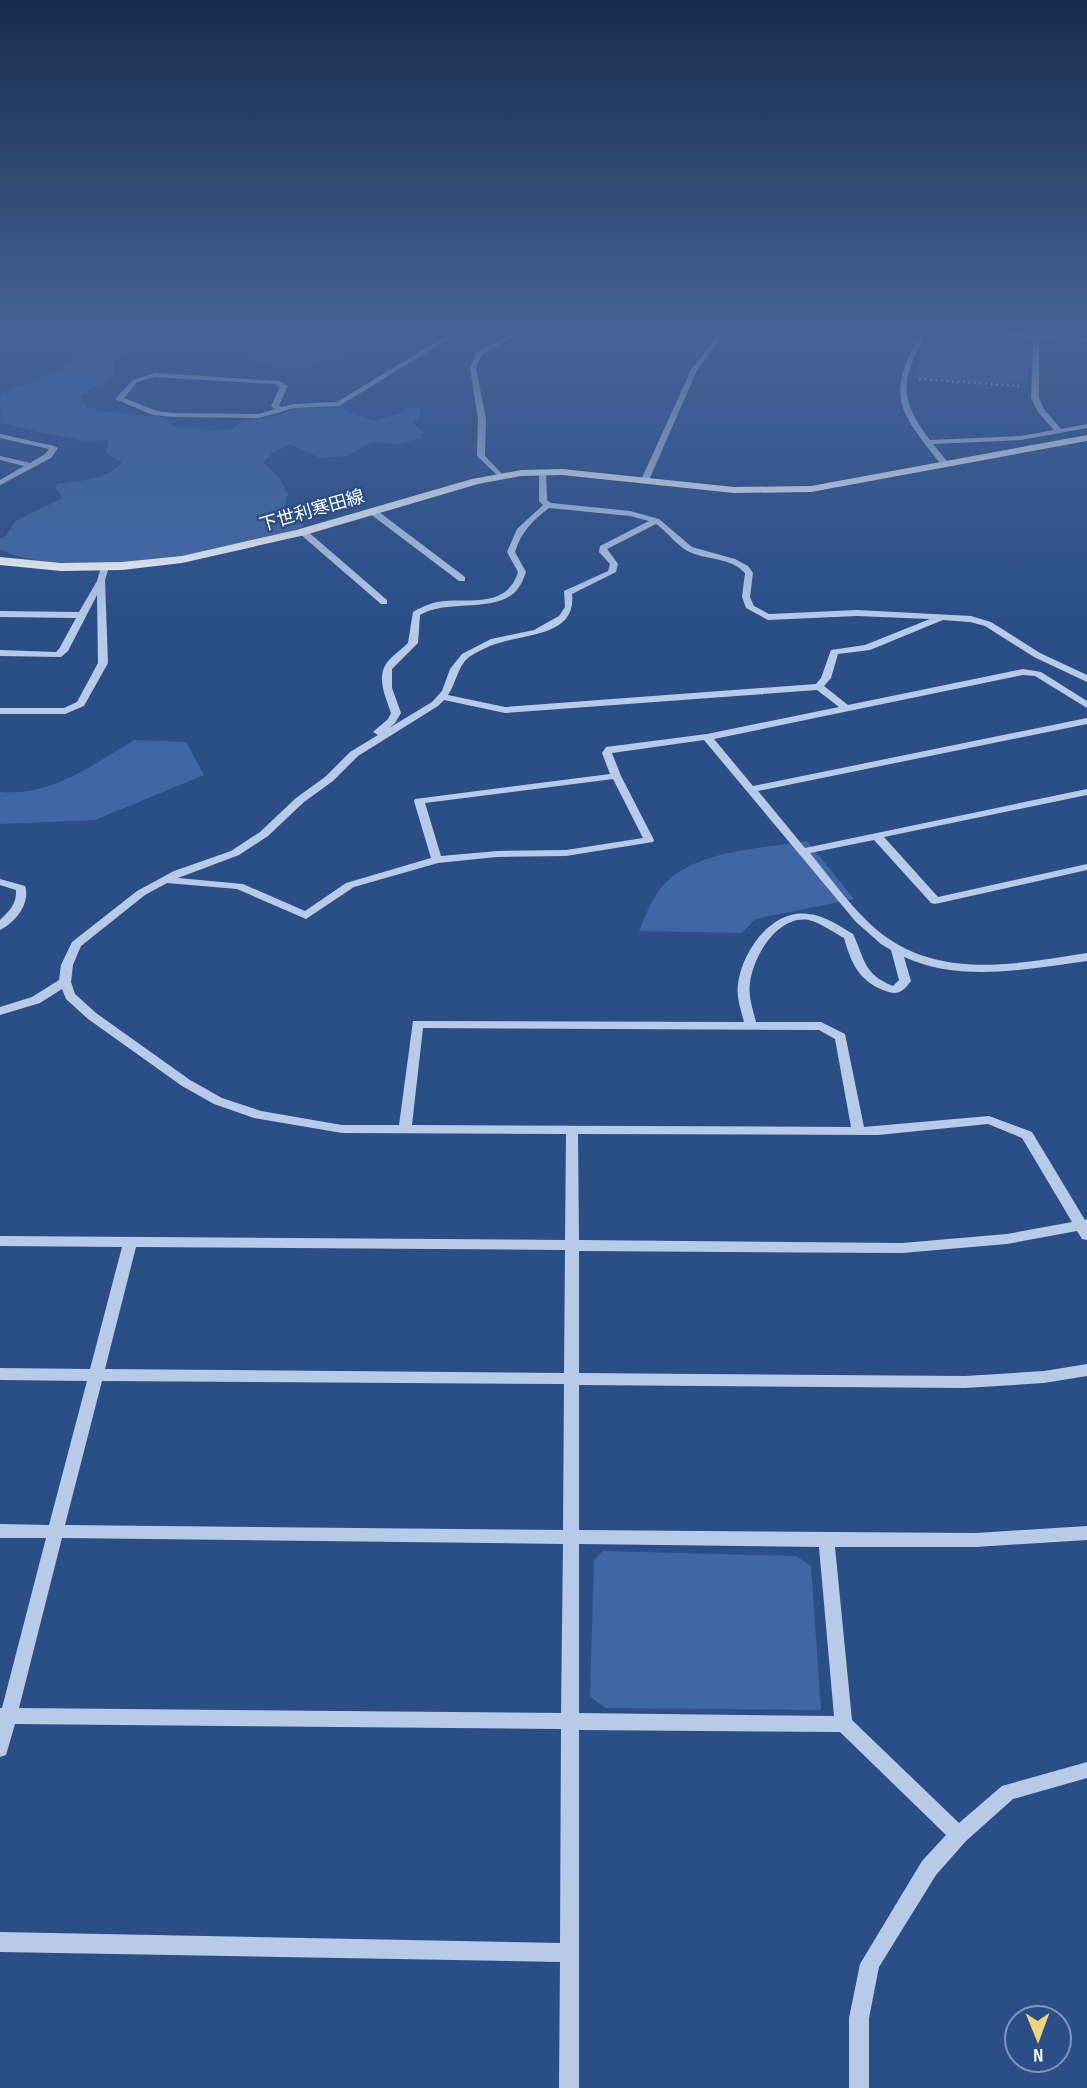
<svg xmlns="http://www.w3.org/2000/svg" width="1087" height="2088" font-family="'Sofia Sans Condensed','Noto Sans JP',sans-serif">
<rect width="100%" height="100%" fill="#2b4e87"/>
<g fill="#4067a3">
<path d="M133 332H244L279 343 311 346 384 336 392 332H408L310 365H272L252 359 235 347 191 337 115 356 113 376 80 396 88 409 166 418 172 425 209 431 232 429 242 421 272 417 298 408H340L374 421 404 412V408L413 406 420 408 419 416 413 423 422 431 421 438 397 444 372 442 346 456 320 458 290 444 274 452 263 462 280 479 288 495 284 506 299 514 304 526C291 531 278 538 264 543 209 560 51 577 0 549V538L6 536 15 521 63 498 56 488 57 484C80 480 106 481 122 462L107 454 108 440 83 441 0 423 1 394 58 371 90 345Z"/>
<polygon points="935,332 957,332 1029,342 1027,383 1008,382 1007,384 913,378 924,354 930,354 932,350 926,350"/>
<path d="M134 740 186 742 204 775 95 820 0 824V792C50 797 93 765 134 740Z"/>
<path d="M807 841 854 899 755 919 742 933 639 931C645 917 651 900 661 888 691 850 761 849 807 841Z"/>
<polygon points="603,1551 796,1556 811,1566 821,1710 605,1708 590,1696 594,1560"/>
</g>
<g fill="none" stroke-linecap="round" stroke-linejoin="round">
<polyline stroke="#b7cae8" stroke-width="2.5" stroke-dasharray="2 3.5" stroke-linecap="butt" points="919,379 1019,386"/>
<g fill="#b7cae8" fill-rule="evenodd">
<path d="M452 332H460L339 406 294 408 259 418 173 417 153 415 115 399 133 380 155 373 279 381 288 386 279 405 281 407 294 404 337 402ZM155 377 275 384 280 387 271 406 275 409 259 414 173 413 157 411 124 398 137 382Z"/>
<polygon points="516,332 524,332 482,354 476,368 486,419 485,456 504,476 500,478 477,456 478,419 470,368 477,352"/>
<polygon points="720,332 726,332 697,370 649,480 642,482 641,480 691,370"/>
<path d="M920 332H926C903 378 896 396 930 440L1021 436 1054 430 1038 412 1031 398 1033 338 984 334 981 332H1007L1087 339V343L1039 339V398L1044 409 1061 429 1087 424V428L1021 440 933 444 950 465 943 467C899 410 885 401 920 332Z"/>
<polygon points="0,434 54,446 58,448 51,458 0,485 0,480 24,466 0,460 0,456 30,463 45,454 49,449 0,438"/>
<path d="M539 470 546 472 547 500 551 503 630 511 659 519 692 547 735 559 748 566 753 573 750 597 754 606 769 614 857 610 971 616 991 622 1040 653 1087 675V682L1034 657 985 626 970 622 943 620 870 650 838 654 831 678 824 686 848 705 1023 669 1041 672 1087 701V708L1035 676 1023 675 714 739 753 786 1087 718V724L758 791 805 848 1087 789V795L884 837 938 897 1087 864V870L935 904 931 903 874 840 810 853C834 882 858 918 889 939 948 979 1022 963 1087 953V961C1027 969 961 983 904 957L911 981C902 993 897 996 883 990 858 980 851 962 844 938 833 932 821 923 809 920 777 915 753 957 750 983 748 996 753 1010 756 1022H821L845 1034 864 1127 989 1116 1032 1132 1085 1220 1087 1219V1240L1082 1239 1077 1231 1007 1244 902 1253 579 1251V1373L965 1376 1044 1371 1087 1364V1376L1044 1383 965 1388 579 1385V1530L976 1533 1087 1526V1540L976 1547H835L852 1720 959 1823 1002 1786 1087 1762V1778L1013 1799 966 1841 936 1875 879 1967 869 2018V2088H849V2018L860 1964 922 1861 946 1835 840 1732 579 1730V2088H559L560 1962 0 1952V1932L560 1943 561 1729 15 1724 6 1755 0 1757V1708H2L46 1538H0V1524L49 1525 87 1381 0 1380V1368L90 1369 122 1247 0 1246V1236L565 1240 566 1134 342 1133 254 1118 214 1104 182 1086 88 1019 66 999 62 989 40 1003 0 1015V1007L32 997 59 980 61 965 72 942 137 891 174 871 231 851 260 832 296 798 325 777 350 752 378 735 373 732 388 719 391 713C385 695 374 674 391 658 396 653 403 648 408 643L413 612C423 606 433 602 445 601 465 599 495 605 510 587 514 583 516 577 518 572L507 552 517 529 543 505 539 501ZM549 508 630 516 649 521 600 546 599 552 610 564 608 571 564 591 565 607 559 616 534 630 491 639 462 654 450 669 442 691 432 702 389 728 395 723 401 713 392 688V669L418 643 420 615C449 598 501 615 519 587 522 583 524 577 526 572L515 552C521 532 533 520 549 508ZM656 524C669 533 677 547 692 553 710 560 731 558 745 573L742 597 746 608 768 620 857 616 930 619 865 645 831 650 821 678 816 684 505 707 448 695C456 684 457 667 469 657 477 652 490 645 499 643 527 634 577 635 572 594L616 572 618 564 607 549ZM817 690 839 707 707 734 606 747 602 753 610 774 415 799 414 801 431 858 346 883 305 911 243 884 178 878 239 855 268 836 304 802 333 781 358 756 438 706 444 700 505 713ZM704 740 856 922 881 944 891 950 899 980 893 986C863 974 865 959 853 934 840 926 824 915 808 914 772 909 742 951 738 984 736 997 741 1010 744 1022L413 1021 399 1125H342L261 1111 222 1098 190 1080 96 1013 75 994 71 982 73 965 81 946 145 895 167 883 237 889 306 919 354 887 438 863 497 857 566 856 653 842 654 840 621 776 612 753ZM613 779 643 838 566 850 497 851 441 856 425 803ZM423 1028 819 1030 835 1039 851 1127 412 1125ZM988 1124 1022 1138 1072 1222 1007 1234 902 1243 579 1240 578 1134 878 1135ZM136 1247 565 1250 564 1373 105 1369ZM102 1381 564 1384 563 1530 65 1525ZM62 1538 563 1544 561 1713 19 1708ZM579 1544 819 1547 834 1716 579 1713Z"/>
<polygon points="369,509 375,509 465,577 465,581 459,581 369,513"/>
<polygon points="300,530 306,530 387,600 387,604 381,604 300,534"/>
<polygon points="105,564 109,567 105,580 108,663 84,706 65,714 0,714 0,708 64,708 77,702 98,663 97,595 68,651 61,657 0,656 0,650 56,652 59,649 76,618 0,617 0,611 79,612 97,581 101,567"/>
<path d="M0 879 25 886C31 903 15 923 0 930V920C9 911 17 904 16 890L0 885Z"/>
</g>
<polygon fill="#f9fbfe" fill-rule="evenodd" points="1087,435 1087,441 811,492 734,493 562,475 521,476 478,484 305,535 182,563 122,570 61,571 0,565 0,557 61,563 122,562 182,556 296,530 472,479 521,470 562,469 734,487 811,486"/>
</g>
<linearGradient id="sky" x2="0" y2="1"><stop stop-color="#182b4a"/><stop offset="0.53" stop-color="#446396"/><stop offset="1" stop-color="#446396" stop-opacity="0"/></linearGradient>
<rect width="1087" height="624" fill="url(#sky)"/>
<g text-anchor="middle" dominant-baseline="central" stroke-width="5" stroke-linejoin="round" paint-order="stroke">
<g font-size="18" fill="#fff" stroke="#2b4e87">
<text transform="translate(312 511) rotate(-16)">下世利寒田線</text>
</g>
</g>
<g transform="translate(1038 2039) rotate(179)"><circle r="33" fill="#2b4e87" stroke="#8095b7" stroke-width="2"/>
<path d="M0-5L12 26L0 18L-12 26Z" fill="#eed47f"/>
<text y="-10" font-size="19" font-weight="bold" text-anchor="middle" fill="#ffffff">N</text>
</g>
</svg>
